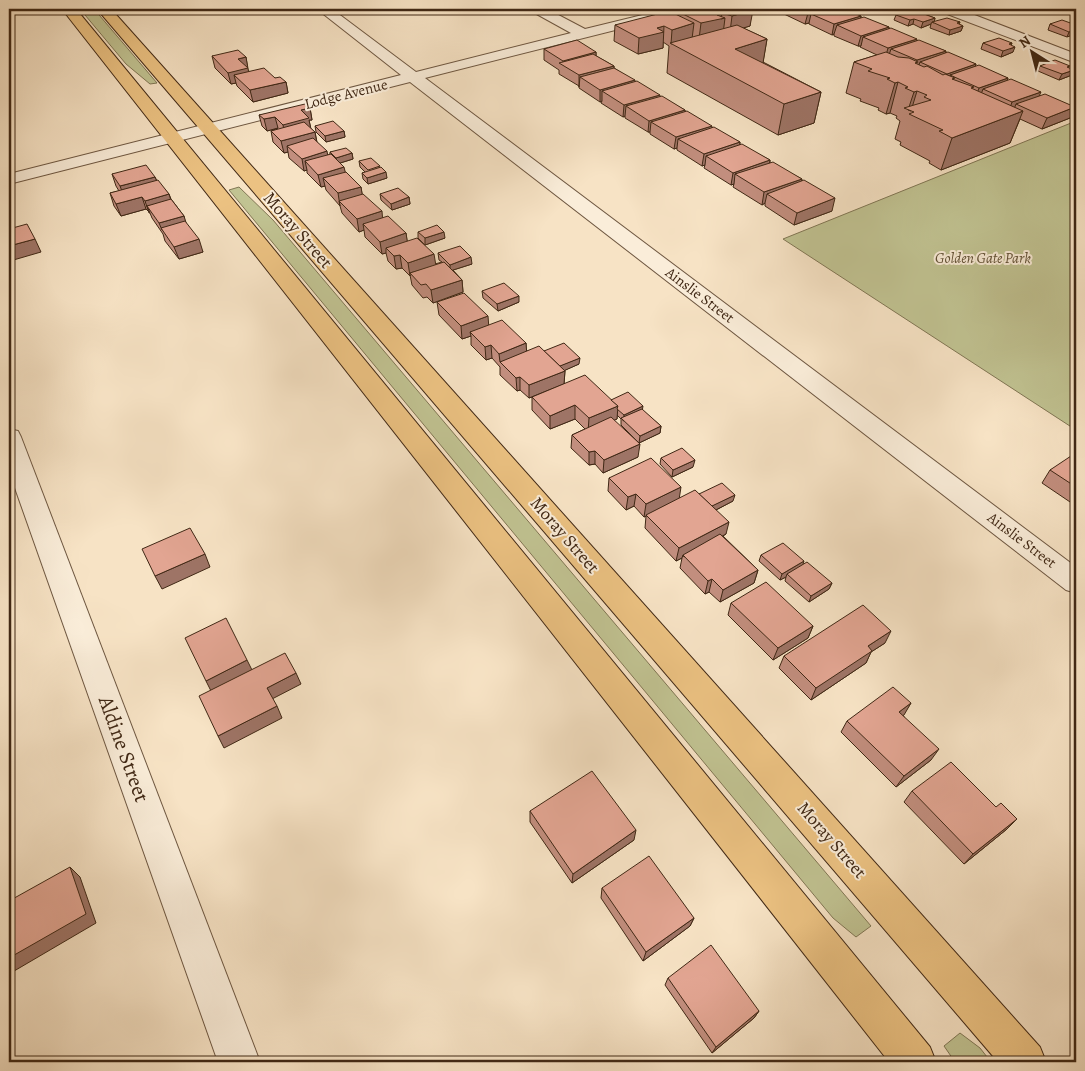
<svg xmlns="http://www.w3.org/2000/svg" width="1085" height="1071" font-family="Alegreya,serif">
<rect width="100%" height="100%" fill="#f7e3c5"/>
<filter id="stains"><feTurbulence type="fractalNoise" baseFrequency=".004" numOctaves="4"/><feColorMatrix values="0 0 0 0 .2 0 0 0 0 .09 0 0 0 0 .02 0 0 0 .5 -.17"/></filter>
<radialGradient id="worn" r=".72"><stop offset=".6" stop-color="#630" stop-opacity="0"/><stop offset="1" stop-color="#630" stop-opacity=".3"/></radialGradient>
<g fill="#c1c392" stroke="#807654">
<polygon points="80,9 94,9 157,83 150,84 126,64"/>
<polygon points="1076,121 1076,430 783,239"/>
<polygon points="239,187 273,220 871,926 856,937 833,918 229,190"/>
<polygon points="960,1033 980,1048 991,1062 955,1062 944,1046"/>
</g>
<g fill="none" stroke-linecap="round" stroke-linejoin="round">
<g stroke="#6e5741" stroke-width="2">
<g id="minor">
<polygon points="317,9 332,9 416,72 571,33 533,12 531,9 547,9 585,29 667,9 689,9 687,12 425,78 1076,567 1076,593 1066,590 410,82 9,184 9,174 401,75"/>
<polygon points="940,9 959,9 1076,54 1076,63 942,12"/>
<polygon points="9,429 18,431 21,437 260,1062 218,1062 9,471"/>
</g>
</g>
<g stroke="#402815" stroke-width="2">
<g id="major">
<polygon points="62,9 76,9 930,1047 936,1062 889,1062"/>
<polygon points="97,9 111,9 1040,1047 1046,1062 998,1062"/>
</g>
</g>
<use href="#minor" fill="#faedd9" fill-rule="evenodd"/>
<use href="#major" fill="#ecc282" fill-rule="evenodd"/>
</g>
<g fill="#c28e7e" stroke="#402815">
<polygon points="750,9 750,26 743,28 767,39 763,62 821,92 814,123 778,135 667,73 669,46 663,42 663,48 638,54 614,41 615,25 676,15 677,11"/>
<polygon points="766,9 844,9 861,16 861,18 889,27 889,29 916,41 946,51 945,54 976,64 975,67 1008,78 1007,81 1039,96 1075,107 1070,118 1042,129 1020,119 1010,143 941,170 929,163 930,161 900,145 901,142 895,139 900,121 896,118 897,116 890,113 886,114 878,110 879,108 860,101 861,99 846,93 854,62 877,55 860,47 861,46 858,46 834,36 834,34 832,35 809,24 809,23 805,24 784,14 784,12 777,14"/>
<polygon points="885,9 913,9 912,10 935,18 934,22 960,22 959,24 963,26 961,31 949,35 930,28 931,24 921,28 913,24 908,26 894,20 896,15 898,14"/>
<polygon points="1050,24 1076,25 1067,37 1048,30"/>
<polygon points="983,43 1012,43 1011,45 1013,52 1001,57 981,49"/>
<polygon points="544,49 596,52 596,56 614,66 614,68 635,82 659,96 685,110 685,112 711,128 740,142 740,145 770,160 770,163 802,179 801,181 832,211 794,225 765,206 765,203 762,205 733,187 734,184 731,185 704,168 705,165 702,166 677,150 677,148 674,149 650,134 650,132 648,132 625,118 625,116 623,117 601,103 602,101 600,102 579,88 579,86 559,74 559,70 544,60"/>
<polygon points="212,56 246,57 248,71 275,78 286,82 288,93 253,102 237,86 236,83 231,84 215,68"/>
<polygon points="1040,66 1069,68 1074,70 1072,75 1059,80 1038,71"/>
<polygon points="310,108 312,120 309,120 311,129 315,132 317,142 328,155 330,154 330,152 352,153 353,159 340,163 345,172 361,187 362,194 383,218 406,233 407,241 435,264 442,262 439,260 438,253 472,264 453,270 462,280 463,292 433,303 427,297 423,298 412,285 410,275 410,276 402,268 396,269 388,261 386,253 382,254 365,237 364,230 359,232 342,213 340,206 326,190 325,186 321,187 307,173 307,170 304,171 289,158 288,152 284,153 273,142 271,131 278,128 267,131 262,126 259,115"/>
<polygon points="315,126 344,131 345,137 326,142 316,132"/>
<polygon points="359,161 380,167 387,178 368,184 363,179 362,173 365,172 360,167"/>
<polygon points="112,174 155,177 157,181 169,194 171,199 184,216 185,222 203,252 179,259 165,241 163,234 152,218 150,213 146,209 121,216 114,206 110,193 119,191 116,186"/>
<polygon points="380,194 409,197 410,204 392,210 381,200"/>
<polygon points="418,232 445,238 425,245 418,238"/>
<polygon points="482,291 519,302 498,311 483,298"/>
<polygon points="437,302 526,343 526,351 544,351 579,364 565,370 564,384 642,410 661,426 660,433 639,443 621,425 621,419 617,415 617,419 614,420 638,457 603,473 595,464 589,465 571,448 572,435 585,429 575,419 550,429 532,410 532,397 529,398 520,390 517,391 500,375 500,367 492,358 486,360 471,345 471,336 462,339 439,315"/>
<polygon points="661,458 693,467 672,477 660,464"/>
<polygon points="1076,459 1076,506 1042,483 1050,470"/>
<polygon points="609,478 679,499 699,494 733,501 716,510 726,534 723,536 758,570 754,583 720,602 709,592 705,594 680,568 682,558 676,561 645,528 646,516 644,517 634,506 626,510 608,491"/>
<polygon points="761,555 802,565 832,583 829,589 809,602 785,581 786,577 780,580 759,561"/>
<polygon points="731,603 813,626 808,638 773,660 728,615"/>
<polygon points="885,643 871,652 866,663 811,700 779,668 784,656"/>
<polygon points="911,703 903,715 931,760 896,787 841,732 847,721"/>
<polygon points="912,791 996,807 1007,829 964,864 904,802"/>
<polygon points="530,811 634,840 572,883 530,822"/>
<polygon points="602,888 694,918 690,926 643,961 601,898"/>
<polygon points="668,978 759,1011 754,1018 712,1053 665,985"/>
</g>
<g fill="#9e7466" stroke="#402815">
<polygon points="778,9 785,9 784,12 777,14"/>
<polygon points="823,9 835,9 811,14 809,23 805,24 808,13"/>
<polygon points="904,9 913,9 912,11 900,15 901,10"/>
<polygon points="753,10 750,26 730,32 732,16"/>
<polygon points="722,13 721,19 725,18 723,34 699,39 701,23 717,15"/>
<polygon points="861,16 859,26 837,25 834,34 832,35 834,24"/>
<polygon points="935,18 934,23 932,22 931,24 921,28 923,22"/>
<polygon points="914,19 913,24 908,26 910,20"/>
<polygon points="960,22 958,27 963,26 961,31 949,35 950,30 957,23"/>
<polygon points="694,23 692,39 671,44 672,30"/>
<polygon points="664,26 663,48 638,54 639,38 657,28"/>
<polygon points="889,27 886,38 863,37 861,46 858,46 861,36"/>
<polygon points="1076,29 1076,34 1067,37 1069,32"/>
<polygon points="767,39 762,69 735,49"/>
<polygon points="917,39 913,50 891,49 888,58 885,59 888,48"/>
<polygon points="1012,43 1010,49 1015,47 1013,52 1001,57 1003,51 1009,44"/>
<polygon points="946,51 942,62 920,62 917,71 915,63 916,62 917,60"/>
<polygon points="596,52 596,63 563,65 563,61"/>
<polygon points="246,57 250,80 234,75 236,83 231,84 228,73 238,59"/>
<polygon points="976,64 972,75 950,75 947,84 943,85 947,74"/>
<polygon points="614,66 613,77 580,77 579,87 579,75"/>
<polygon points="1074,70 1072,75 1059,80 1062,74"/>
<polygon points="1008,78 1003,89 983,89 980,97 975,99 979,88"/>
<polygon points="635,80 634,92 602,91 602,101 600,102 600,90"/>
<polygon points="286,82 288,93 253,102 250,90"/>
<polygon points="898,82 890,113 886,114 895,83"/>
<polygon points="917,91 911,111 908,110 914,92"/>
<polygon points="821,92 814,123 778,135 784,104"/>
<polygon points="1041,92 1036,103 1016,104 1013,112 1008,114 1012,102"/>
<polygon points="660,95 659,106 626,106 625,116 623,117 624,105"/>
<polygon points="1075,107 1070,118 1042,129 1047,118"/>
<polygon points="310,108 312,120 309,120 311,130 285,136 283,125 301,110"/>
<polygon points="685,110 684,121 651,122 650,132 648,132 649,121"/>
<polygon points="1023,111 1010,143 941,170 952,138"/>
<polygon points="275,117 278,128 267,131 264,119"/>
<polygon points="712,126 710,137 678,139 677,148 674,149 676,137"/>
<polygon points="344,131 345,137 326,142 325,136"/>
<polygon points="315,132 317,144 287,146 288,152 284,153 281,141"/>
<polygon points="740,142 738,154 706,156 705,165 702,166 704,154"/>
<polygon points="327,151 329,163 305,161 307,170 304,171 302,159"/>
<polygon points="352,153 353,159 337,164 336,158"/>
<polygon points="770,160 768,172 735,174 734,184 731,185 733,173"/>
<polygon points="344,167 347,179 323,178 325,186 321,187 318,175"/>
<polygon points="386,172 387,178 368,184 367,178"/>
<polygon points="155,177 160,189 125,199 120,186"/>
<polygon points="802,179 799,191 767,194 765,203 762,205 764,192"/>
<polygon points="361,187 363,199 339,201 340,206 338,193"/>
<polygon points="169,194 173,207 147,206 150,213 149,213 145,201"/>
<polygon points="142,197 146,209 121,216 116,204"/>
<polygon points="409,197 410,204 392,210 391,204"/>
<polygon points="835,198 832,211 794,225 797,213"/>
<polygon points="382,211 383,224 363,224 364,230 359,232 357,219"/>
<polygon points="184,216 188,229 162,230 159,223"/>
<polygon points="444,232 445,238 425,245 425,238"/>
<polygon points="406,233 408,246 386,248 386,253 382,254 380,242"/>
<polygon points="35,239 41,252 10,261 9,258 9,246"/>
<polygon points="199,239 203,252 179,259 174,247"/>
<polygon points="434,254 436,266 410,273 410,276 408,263"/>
<polygon points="400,255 402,268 396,269 394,256"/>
<polygon points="471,257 472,264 450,271 450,265"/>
<polygon points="462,280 463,292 433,303 431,290"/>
<polygon points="519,296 519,302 498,311 497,304"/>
<polygon points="488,316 489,329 470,332 471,336 462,339 461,326"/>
<polygon points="526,343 527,356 500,362 499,354"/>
<polygon points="491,345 492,358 486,360 485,347"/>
<polygon points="580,358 579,364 559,373 559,366"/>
<polygon points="565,371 564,384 529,398 529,385"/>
<polygon points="520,377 520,390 517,391 516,378"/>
<polygon points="575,405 575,419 550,429 550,416"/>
<polygon points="618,406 617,419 588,432 589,418"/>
<polygon points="643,406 642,412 623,421 624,415"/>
<polygon points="661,426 660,433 639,443 640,436"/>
<polygon points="640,444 638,457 603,473 604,460"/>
<polygon points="595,451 595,464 589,465 589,452"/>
<polygon points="695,460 693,467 672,477 673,470"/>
<polygon points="681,487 679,500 644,517 646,504"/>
<polygon points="636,494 634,506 626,510 628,497"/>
<polygon points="735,495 733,501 710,513 711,506"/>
<polygon points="729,522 726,534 684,557 683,555 682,558 676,561 679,548"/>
<polygon points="205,554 210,567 162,589 155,576"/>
<polygon points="804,561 802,568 787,574 786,577 780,580 782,574"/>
<polygon points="758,570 754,583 720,602 723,590"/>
<polygon points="712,579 709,592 705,594 708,581"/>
<polygon points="832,583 829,589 809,602 811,596"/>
<polygon points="813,626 808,638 773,660 778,648"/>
<polygon points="891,631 885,643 871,652 866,663 811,700 816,688 868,646"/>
<polygon points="247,660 253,672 212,693 206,681"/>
<polygon points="296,673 301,684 272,699 267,688"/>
<polygon points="911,703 904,715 892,723 899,712"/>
<polygon points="277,706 282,718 224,748 218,736"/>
<polygon points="939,749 931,760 896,787 904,776"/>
<polygon points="1017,819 1007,829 964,864 973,854"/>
<polygon points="636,830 634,840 572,883 573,874"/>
<polygon points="70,867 80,877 96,923 9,974 9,958"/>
<polygon points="694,918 690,926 643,961 646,952"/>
<polygon points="759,1011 754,1018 712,1053 716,1047"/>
</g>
<g fill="#e2a592" stroke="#402815">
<polygon points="687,9 750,9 753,10 732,16 722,13 717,15 725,18 701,23 677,11"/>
<polygon points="798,9 823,9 808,13"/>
<polygon points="828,9 844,9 861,16 834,24 811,14"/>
<polygon points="913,10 935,18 923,22 914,19 910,20 896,15"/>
<polygon points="669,11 694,23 672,30 664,26 657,28 664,32 639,38 615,25"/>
<polygon points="864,17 889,27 861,36 837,25"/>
<polygon points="947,18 960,22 957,23 963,26 950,30 932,22"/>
<polygon points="1062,20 1076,25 1076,29 1069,32 1050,24"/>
<polygon points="737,25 767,39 735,49 821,92 784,104 670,43"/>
<polygon points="891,28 917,39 888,48 863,37"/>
<polygon points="999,38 1012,43 1009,44 1015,47 1003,51 983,43"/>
<polygon points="577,40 596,52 563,61 544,49"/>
<polygon points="919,40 946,51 917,60 891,49"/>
<polygon points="238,50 246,57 238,59 248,68 228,73 212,56"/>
<polygon points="886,52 898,57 909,58 918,62 915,63 924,67 927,66 943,75 945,74 955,78 952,79 974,87 971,88 1023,111 952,138 939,131 943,130 909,114 914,112 904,108 931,100 924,97 927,95 917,91 914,92 905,88 908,87 898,82 895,83 887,79 890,78 868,71 872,69 854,62"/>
<polygon points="948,52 976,64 947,74 920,62"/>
<polygon points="593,54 614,66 579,75 559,63"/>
<polygon points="1055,60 1070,66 1067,67 1074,70 1062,74 1040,66"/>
<polygon points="979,65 1008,78 979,88 950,75"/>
<polygon points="264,68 275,78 280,77 286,82 250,90 234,75"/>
<polygon points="614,68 635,80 600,90 580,77"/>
<polygon points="1011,79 1041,92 1012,102 983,89"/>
<polygon points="637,81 660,95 624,105 602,91"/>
<polygon points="1045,94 1075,107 1047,118 1016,104"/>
<polygon points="662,96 685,110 649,121 626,106"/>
<polygon points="305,104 310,108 301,110 309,118 283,125 275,117 264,119 259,115"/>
<polygon points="687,111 712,126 676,137 651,122"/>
<polygon points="333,121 344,131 325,136 315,126"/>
<polygon points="304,122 315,132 281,141 271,131"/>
<polygon points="714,127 740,142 704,154 678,139"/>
<polygon points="313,138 327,151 302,159 287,146"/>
<polygon points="742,144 770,160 733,173 706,156"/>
<polygon points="346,148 352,153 336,158 330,152"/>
<polygon points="331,154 344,167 318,175 305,161"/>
<polygon points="371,158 380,166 368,170 359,161"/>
<polygon points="773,162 802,179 764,192 735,174"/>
<polygon points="146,165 155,177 120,186 112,174"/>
<polygon points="381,167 386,172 367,178 362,173"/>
<polygon points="346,172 361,187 338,193 323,178"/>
<polygon points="158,180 169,194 145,201 142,197 116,204 110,193"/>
<polygon points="804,180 835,198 797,213 767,194"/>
<polygon points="398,188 409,197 391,204 380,194"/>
<polygon points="363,194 382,211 357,219 339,201"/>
<polygon points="171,199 184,216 159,223 147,206"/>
<polygon points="388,216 406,233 380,242 363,224"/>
<polygon points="185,221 199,239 174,247 161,228"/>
<polygon points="27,224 35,239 9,246 9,229"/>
<polygon points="437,225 444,232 425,238 418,232"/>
<polygon points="417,238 434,254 408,263 400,255 394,256 386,248"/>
<polygon points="460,246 471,257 450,265 438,253"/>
<polygon points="444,262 462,280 431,290 426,284 421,285 410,273"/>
<polygon points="504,283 519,296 497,304 482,291"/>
<polygon points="464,293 488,316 461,326 437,302"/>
<polygon points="502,320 526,343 499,354 491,345 485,347 470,332"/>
<polygon points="564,343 580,358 560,366 544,351"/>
<polygon points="539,346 565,371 529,385 520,377 516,378 500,362"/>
<polygon points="585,375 618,406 589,418 575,405 550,416 532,397"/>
<polygon points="628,392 643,406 624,415 617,409 618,406 611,400"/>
<polygon points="642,409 661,426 640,436 621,418"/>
<polygon points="611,417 640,444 604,460 595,451 589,452 572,435"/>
<polygon points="682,448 695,460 673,470 661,458"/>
<polygon points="1071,456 1076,459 1076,487 1050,470"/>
<polygon points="651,458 681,487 646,504 636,494 628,497 609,478"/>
<polygon points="722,483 735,495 712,506 699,494"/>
<polygon points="695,490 729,522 679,548 646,515"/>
<polygon points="190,528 205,554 155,576 142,549"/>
<polygon points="720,534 758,570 723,590 712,579 708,581 683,555"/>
<polygon points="783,543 804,561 782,574 761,555"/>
<polygon points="807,562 832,583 811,596 787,574"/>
<polygon points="766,582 813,626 778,648 731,603"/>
<polygon points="863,605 891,631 868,646 872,651 816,688 784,656"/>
<polygon points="226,618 247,660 206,681 185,638"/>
<polygon points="285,653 296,673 267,688 277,706 218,736 199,696"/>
<polygon points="893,687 911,703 899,712 939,749 904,776 847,721"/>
<polygon points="951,762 996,807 1001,803 1017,819 973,854 912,791"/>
<polygon points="592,771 636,830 573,874 530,811"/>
<polygon points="649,856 694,918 646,952 602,888"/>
<polygon points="70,867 86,914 9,958 9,901"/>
<polygon points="711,945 759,1011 716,1047 668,978"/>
</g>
<g text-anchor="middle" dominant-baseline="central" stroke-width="4" stroke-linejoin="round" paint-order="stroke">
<g font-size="15" fill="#402815" stroke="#faedd9">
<text transform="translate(346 94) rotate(-14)">Lodge Avenue</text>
<text transform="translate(700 295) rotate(37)">Ainslie Street</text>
<text transform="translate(1022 540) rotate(37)">Ainslie Street</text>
</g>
<g font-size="15" font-style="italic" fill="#604f34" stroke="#faedd9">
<text x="983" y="258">Golden Gate Park</text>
</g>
<g font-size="18" fill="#402815" stroke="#faedd9">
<text transform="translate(298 230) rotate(49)">Moray Street</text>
<text transform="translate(565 535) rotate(49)">Moray Street</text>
<text transform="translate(832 840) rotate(49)">Moray Street</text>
</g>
<g font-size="21" fill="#402815" stroke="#faedd9">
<text transform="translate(124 749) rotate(70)">Aldine Street</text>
</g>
</g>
<rect width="1085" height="1071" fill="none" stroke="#f7e3c5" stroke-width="30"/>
<rect x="10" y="10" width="1065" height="1051" fill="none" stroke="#402815" stroke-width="2.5"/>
<rect x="15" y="15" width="1055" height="1041" fill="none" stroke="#402815"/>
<g transform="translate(1032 52) rotate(324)" stroke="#faedd9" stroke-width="4" paint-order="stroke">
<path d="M0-4L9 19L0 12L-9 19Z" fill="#402815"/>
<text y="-8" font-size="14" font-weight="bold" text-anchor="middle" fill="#402815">N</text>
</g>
<rect width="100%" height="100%" filter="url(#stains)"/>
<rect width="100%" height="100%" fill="url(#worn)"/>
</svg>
